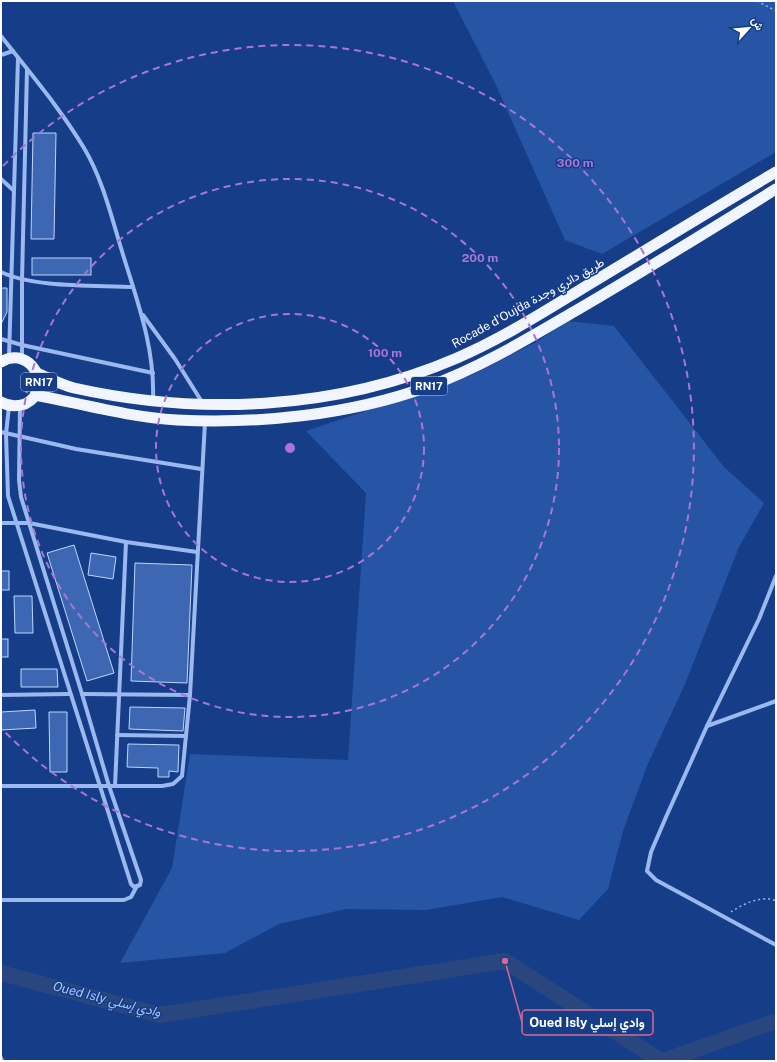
<svg xmlns="http://www.w3.org/2000/svg" width="777" height="1062" font-family="'Public Sans',Vazirmatn,sans-serif">
<rect width="100%" height="100%" fill="#153d88"/>
<g fill="#2755a6">
<polygon points="453,1 776,1 776,152 602,254 565,240 495,83"/>
<polygon points="567,321 614,326 724,467 764,503 739,547 685,684 647,766 623,831 608,889 579,920 502,897 426,910 346,909 279,924 225,953 120,963 172,868 190,754 348,760 366,493 306,431 470,376 538,341"/>
</g>
<g fill="none" stroke-linecap="round" stroke-linejoin="round">
<g stroke="#29477e" stroke-width="16">
<polyline points="1,973 160,1015 505,961 661,1061"/>
<polyline points="663,1061 776,1021"/>
</g>
</g>
<g fill="#3d67b2" stroke="#c0d6fb">
<polygon points="33,133 56,133 54,239 31,239"/>
<rect x="32" y="258" width="59" height="17"/>
<polygon points="1,288 7,288 7,312 1,324"/>
<polygon points="74,545 114,673 87,681 47,553"/>
<polygon points="91,553 116,557 113,579 88,575"/>
<polygon points="135,563 192,565 187,683 131,681"/>
<rect x="1" y="571" width="8" height="19"/>
<polygon points="14,596 32,596 33,633 15,633"/>
<rect x="1" y="639" width="7" height="18"/>
<polygon points="21,669 57,669 58,687 21,687"/>
<polygon points="130,707 185,708 183,731 129,729"/>
<polygon points="35,710 36,728 1,730 1,712"/>
<polygon points="49,712 67,712 67,772 50,772"/>
<polygon points="128,744 179,745 178,772 169,771 169,777 158,777 158,768 127,767"/>
</g>
<g fill="none" stroke-linecap="round" stroke-linejoin="round">
<g stroke="#9bb9ef" stroke-width="1.5" stroke-dasharray="2 3" stroke-linecap="butt">
<polyline points="757,1 776,11"/>
<path d="M731 912C741 905 763 894 776 901"/>
</g>
<g stroke="#9bb9ef" stroke-width="4">
<path d="M1 36C29 72 60 108 84 148 102 178 111 215 121 248 136 298 155 346 153 399"/>
<polyline points="1,55 13,51"/>
<polyline points="1,179 13,190"/>
<path d="M1 272C35 288 94 285 133 287"/>
<polyline points="143,315 175,359 202,402"/>
<polyline points="1,339 22,345 153,373"/>
<polyline points="9,357 18,58"/>
<polyline points="22,359 22,280 27,70"/>
<polyline points="9,406 6,434 8,496 131,884 134,887 140,885 141,880 109,786 82,694 21,497 19,480 20,406"/>
<polyline points="1,432 76,449 201,469"/>
<polyline points="1,523 29,523 126,542 197,552"/>
<polyline points="776,576 759,619 707,726 666,817 651,852 647,871 656,880 776,945"/>
<polyline points="82,694 190,695"/>
<polyline points="1,695 70,694"/>
<polyline points="707,726 776,701"/>
<polyline points="117,735 186,736"/>
<polyline points="1,786 162,786 173,784 182,776 190,695 205,422"/>
<polyline points="115,786 126,542"/>
<polyline points="1,900 124,900 131,897 137,886"/>
<polyline points="1,1058 2,1061"/>
</g>
<g stroke="#f0f5ff" stroke-width="11">
<path d="M1 362C31 344 55 390 25 404 16 407 9 407 1 402"/>
<path d="M37 373C49 378 62 385 74 388 200 416 337 410 457 358 501 339 542 313 583 288 648 249 711 210 776 172"/>
<path d="M35 395C82 404 129 417 177 420 260 424 349 415 427 387 480 368 529 338 577 310 644 271 710 230 776 189"/>
</g>
</g>
<g fill="none" stroke="#a976d5" stroke-width="2" stroke-dasharray="7 5">
<circle cx="290" cy="448" r="134"/>
<circle cx="290" cy="448" r="269"/>
<path d="M3 166A403 403 0 1 1 3 730"/>
</g>
<g text-anchor="middle" dominant-baseline="central" stroke-width="3" stroke-linejoin="round" paint-order="stroke">
<g fill="#153d88" stroke="#b9c5db" stroke-width="1">
<rect x="21" y="373" width="36" height="18" rx="3"/>
<rect x="411" y="377" width="36" height="18" rx="3"/>
</g>
<g font-size="11" font-weight="bold" fill="#fff">
<text x="39" y="382">RN17</text>
<text x="429" y="386">RN17</text>
</g>
<g font-size="12" fill="#fff" stroke="#153d88">
<text transform="translate(528 303) rotate(-29)">Rocade d'Oujda طريق دائري وجدة</text>
</g>
<g font-size="13" font-style="italic" fill="#a6c4f6" stroke="#153d88">
<text transform="translate(107 999) rotate(14)">Oued Isly وادي إسلي</text>
</g>
</g>
<circle cx="290" cy="448" r="6" fill="#a976d5" stroke="#153d88" stroke-width="2"/>
<g font-size="12" text-anchor="middle" font-weight="bold" fill="#a976d5" stroke="#153d88" stroke-width="3" stroke-linejoin="round" paint-order="stroke">
<text x="575" y="167">300 m</text>
<text x="480" y="262">200 m</text>
<text x="385" y="357">100 m</text>
</g>
<path fill="none" stroke="#d76994" stroke-width="1.5" d="M505 961L522 1022"/>
<circle fill="#d76994" stroke="#153d88" stroke-width="1.5" cx="505" cy="961" r="4"/>
<rect fill="#153d88" stroke="#d76994" stroke-width="1.5" x="522" y="1010" width="131" height="25" rx="4"/>
<g font-size="13" text-anchor="middle" font-weight="bold" fill="#fff">
<text x="587" y="1027">Oued Isly وادي إسلي</text>
</g>
<rect width="777" height="1062" fill="none" stroke="#ffffff" stroke-width="4"/>
<g transform="translate(749 28) rotate(63)" stroke="#153d88" stroke-width="3" paint-order="stroke">
<path d="M0-3L7 15L0 10L-7 15Z" fill="#ffffff"/>
<text y="-6" font-size="11" font-weight="bold" text-anchor="middle" fill="#ffffff">ش</text>
</g>
</svg>
